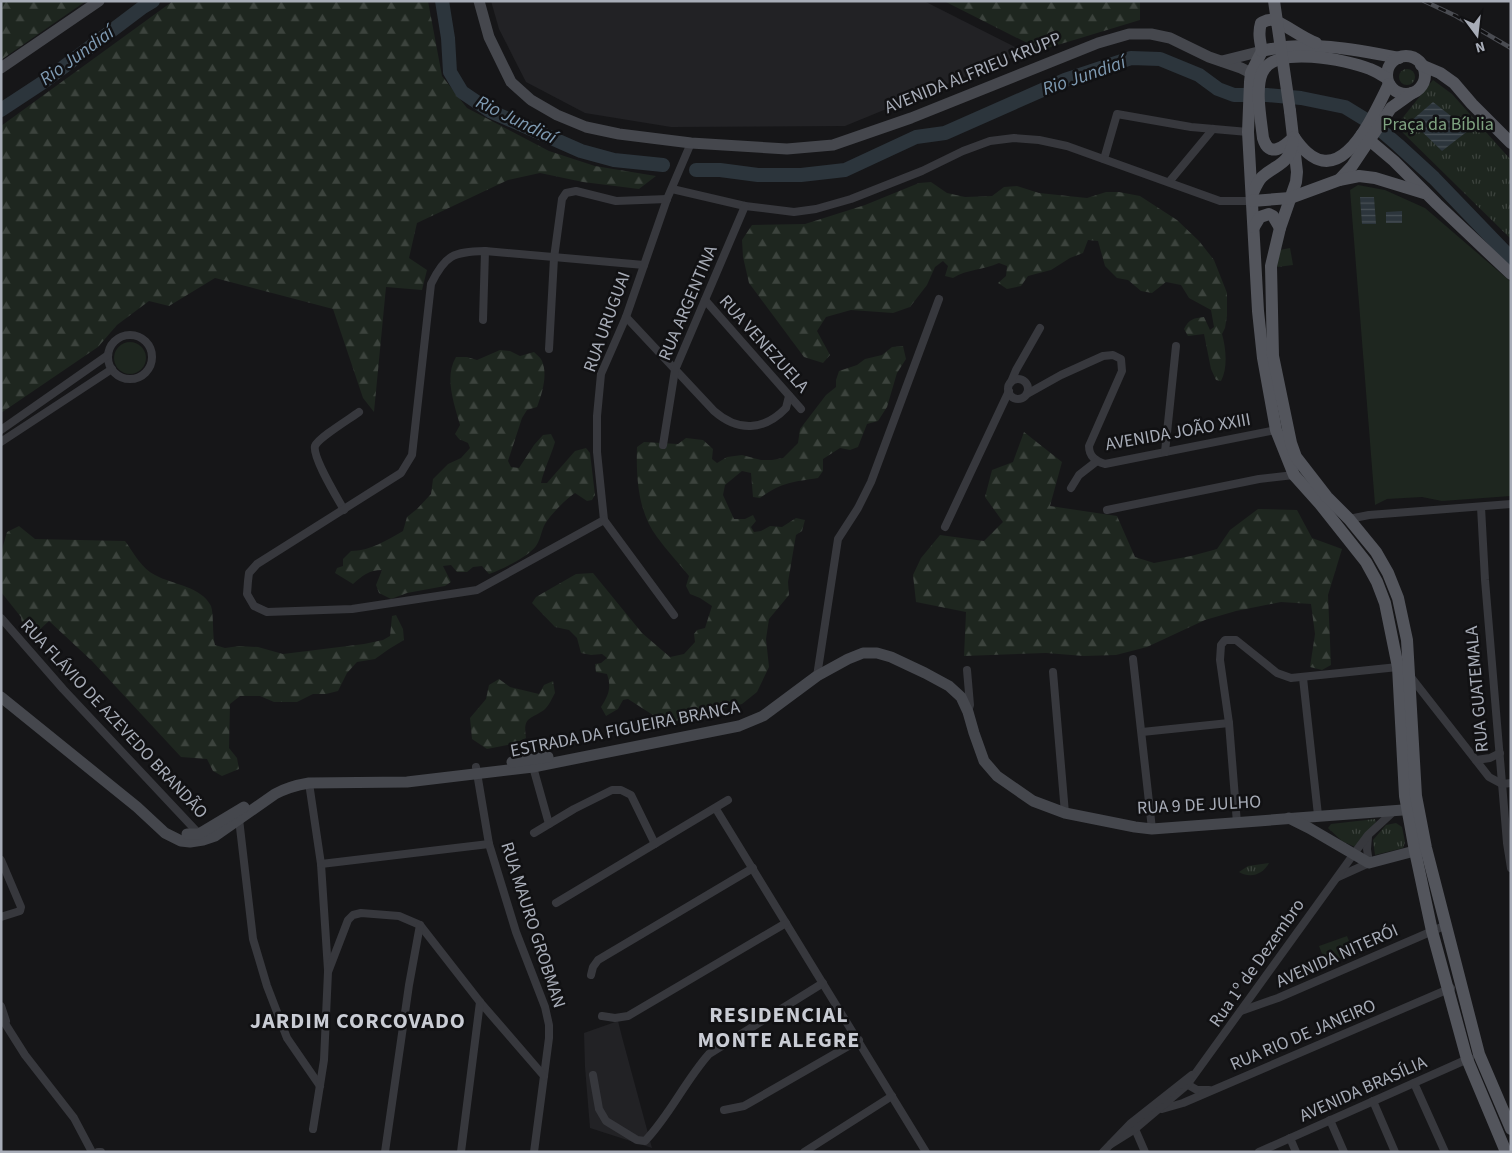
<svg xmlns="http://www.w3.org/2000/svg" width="1512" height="1153" font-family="'Source Sans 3',sans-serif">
<defs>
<pattern id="forest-firs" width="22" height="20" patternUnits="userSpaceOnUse" patternTransform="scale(1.25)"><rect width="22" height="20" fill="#1e261f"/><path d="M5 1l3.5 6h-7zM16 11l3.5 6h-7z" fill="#3c433d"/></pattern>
<pattern id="park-tufts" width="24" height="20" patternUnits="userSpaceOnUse" patternTransform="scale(1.25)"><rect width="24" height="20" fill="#1e261f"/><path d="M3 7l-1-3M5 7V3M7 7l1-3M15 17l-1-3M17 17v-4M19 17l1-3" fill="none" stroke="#3c433d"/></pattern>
<pattern id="water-rules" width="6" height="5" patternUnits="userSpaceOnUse" patternTransform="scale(1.25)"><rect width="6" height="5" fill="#2c353c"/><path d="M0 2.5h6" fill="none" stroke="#485056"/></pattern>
</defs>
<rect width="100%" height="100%" fill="#161618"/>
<g fill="#222225">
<polygon points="491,1 924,1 1025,52 845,126 671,127 585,113 526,82 499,29"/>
<polygon points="618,1021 622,1037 652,1148 590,1128 585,1067 584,1033"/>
</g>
<g fill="#1e261f">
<polygon points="1358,185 1385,190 1425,208 1511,282 1511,496 1442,501 1422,497 1387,499 1375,505 1350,190"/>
<circle cx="130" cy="358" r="16"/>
<polygon points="1347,936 1354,953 1326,964 1319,946"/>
</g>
<g fill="url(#forest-firs)">
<polygon points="1,1 86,1 1,60"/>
<polygon points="173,1 428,1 442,76 467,108 549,151 595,166 656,176 639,189 583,182 540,173 508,180 417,223 409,258 427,270 422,290 386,287 374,412 363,398 333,309 215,278 169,306 149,301 117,325 98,347 1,413 1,126"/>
<polygon points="944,1 1140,1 1140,20 1041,50"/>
<path d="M931 182 947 193 965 197 992 196 1004 187 1017 186 1039 193 1087 198 1106 192H1119L1140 196 1177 220 1199 241 1214 260 1227 293V316L1225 328 1222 334C1226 348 1228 368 1221 381L1216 380 1211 369 1204 334 1188 336 1184 329C1189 319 1194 318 1204 317L1210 330 1214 327 1211 310 1189 298 1181 285 1166 282 1152 293 1141 291 1128 280 1117 278 1105 266 1098 241 1088 240 1083 253 1070 258 1051 270 1028 276 1021 286 1007 289 998 283 1006 276 1007 266 999 263C984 270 967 269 953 278L945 276 948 266 943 261 935 267 927 285 910 307 893 313 851 310 826 317 817 331 830 355 823 363 804 357 749 283 743 257 742 240 752 225 805 224 865 205 919 183Z"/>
<path d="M903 346 906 359 897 373 887 407 878 421 867 424 858 447 850 450 840 448 823 459V471L818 478C793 482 782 482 760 498L753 497 751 473 742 471 725 485 723 495 734 519H745L753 515 756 521 751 527 754 532 761 531 770 526 782 527 796 518 805 520 802 531 796 535 788 582 789 595 769 619 766 639 769 667 757 692 742 704 709 712H698L689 718 671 722 656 717 628 699 623 700 618 709 606 716 601 707C608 696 612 688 607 674L596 672 595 664 601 663 607 658 602 654 591 655 581 653 577 638 569 630 555 627 532 603 536 597 576 574 593 573 642 633 670 657 684 654 695 642 694 634 697 630 705 628 712 606 700 598 690 594 686 586 689 576C679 563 667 551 657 537 638 512 636 477 637 447L644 442 678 444 686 438 703 440 713 449 712 459 717 463 727 457 742 455 761 460H772L783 458 798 443 800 429 826 395 836 387V380L839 371 857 365 865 359 882 355 892 347Z"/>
<path d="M500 350 510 351 520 356 534 352C537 355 541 358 542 361 548 375 542 394 537 407L527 410 522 418 508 461 511 467 519 468 534 445 543 435 551 434 555 442C551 456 544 469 541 483H547L575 451 586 448 590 453 595 495 592 500 587 501 575 493C566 499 551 514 545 524 541 531 541 539 536 546 528 557 501 570 489 574L482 566 473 567 467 572H457L451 565 443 566 451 582 445 586 407 593 391 599 379 593 376 585 382 570C369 570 362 576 353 584L335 573 337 568 343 566V559L351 551C370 551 387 540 403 531L407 517 417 509 431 494 433 479 448 464 461 458 470 448 468 443 459 439 455 434 460 425C454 403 444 377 456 357H467L477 360Z"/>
<polygon points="1024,432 1062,462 1050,506 1117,516 1135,557 1154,563 1191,556 1217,549 1230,530 1258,509 1297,510 1312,538 1342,549 1328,595 1331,665 1322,670 1310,667 1315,634 1311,604 1281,602 1236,611 1205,620 1147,647 1116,655 1084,656 1046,653 964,656 966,612 916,602 913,575 921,558 940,535 984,541 1003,522 985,497 992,470 1013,462"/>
<path d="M19 526 35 539 125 541C133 552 142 569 155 575 173 585 201 586 211 606 214 614 212 634 215 645L225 648 239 646 258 647 283 654 364 644 383 640 390 636 392 616 396 615 403 629 404 640 389 649 375 659 357 662 347 673 338 691 326 694H313L297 702H274L260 696H240L230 704 229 748 237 758 239 769 222 776 213 771 207 759 181 757 92 661 49 621 36 633 23 629 21 617 1 592V553L7 532Z"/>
<path d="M499 679 510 687 539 694 544 685 553 681 555 693C552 698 549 706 544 710 529 720 523 717 526 738L513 744 487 749 472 739 470 718 486 699 489 685Z"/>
</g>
<g fill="url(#park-tufts)">
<circle cx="1407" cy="77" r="8"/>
<polygon points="1433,80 1452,94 1511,160 1511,239 1396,126"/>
<polygon points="1290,248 1293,265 1277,267 1280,250"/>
<polygon points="1375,819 1376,822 1355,847 1342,841 1328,828 1331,824"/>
<polygon points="1396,823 1402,827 1405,842 1403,848 1375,855 1373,840 1386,825"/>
<path d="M1269 863C1263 874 1251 879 1239 872L1248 866Z"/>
</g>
<g fill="url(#water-rules)">
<polygon points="1433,102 1469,130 1442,151 1411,121"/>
<polygon points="1360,197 1374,197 1376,224 1362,224"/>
<polygon points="1402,211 1402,223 1386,223 1386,212"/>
</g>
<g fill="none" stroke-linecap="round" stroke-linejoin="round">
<g stroke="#2c353c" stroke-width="14">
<polyline points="442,1 448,38 450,72 462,92 490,111 581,151 614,160 663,165"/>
<polyline points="1,110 45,81 143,7 153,1"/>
<polyline points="696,170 720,170 758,175 801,175 845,170 916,137 945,133 1065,80 1131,58 1160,59 1199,75 1218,89 1234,95 1267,95 1301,98 1345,107 1376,126 1398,145 1434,178 1511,258"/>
</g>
<g stroke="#37383d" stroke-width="8">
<polyline points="1104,159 1117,114 1191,127 1248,132"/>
<polyline points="1169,182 1213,129"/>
<polyline points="672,189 745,206 794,212 816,209 851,199 922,171 963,151 990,141 1014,138 1039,140 1067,146 1220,201 1252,201"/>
<polyline points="705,300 801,409"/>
<path d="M626 317 714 411C738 432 764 431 786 408L789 396"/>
<polyline points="483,320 485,251"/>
<circle cx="130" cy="357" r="22"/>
<polyline points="549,349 554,258 562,199 566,193 576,191 616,201 667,199"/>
<circle cx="1018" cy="389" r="10"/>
<polyline points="1011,382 1016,370 1040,328"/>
<path d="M1027 394 1061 375 1103 356 1113 355 1121 359 1122 371 1089 446C1089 457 1096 461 1105 464L1276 430"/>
<polyline points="1,430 108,355"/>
<polyline points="1,442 112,369"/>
<polyline points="663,445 675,370 745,206"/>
<polyline points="1165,452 1176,346"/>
<polyline points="1071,488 1079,475 1097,461"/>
<polyline points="1481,507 1485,580 1507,843 1511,868"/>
<path d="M344 510C338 499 312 457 315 446 318 438 351 418 359 412"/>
<polyline points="1107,510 1259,479 1294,475"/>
<polyline points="1349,519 1369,515 1511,504"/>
<path d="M604 520 477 590 352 609 267 612 254 606 247 594 248 581 249 573 257 564 401 473 412 455 431 284C445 255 453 252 485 251L644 265"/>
<polyline points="604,520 597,452 597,416 601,374 626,317 667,199 691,143"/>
<polyline points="604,520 674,615"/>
<polyline points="945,527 1009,391"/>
<polyline points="1,618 63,689 201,836"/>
<polyline points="1133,659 1152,829"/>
<polyline points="967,670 970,705 968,712"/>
<polyline points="1053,672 1065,813"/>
<polyline points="817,676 838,539 858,508 871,482 939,299"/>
<polyline points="1410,676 1489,777 1502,784 1511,783"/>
<polyline points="1303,678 1318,815"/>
<polyline points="1142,732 1229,723"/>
<polyline points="1476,760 1490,758 1500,753"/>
<polyline points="531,763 533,767 549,824"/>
<polyline points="476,767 489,844 516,932 545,1007 549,1025 549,1038 534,1152"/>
<polyline points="309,783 321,864 328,970"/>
<polyline points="716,809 926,1152"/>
<polyline points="239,819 253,939 267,986 287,1038 320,1086"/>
<polyline points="1237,823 1229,723 1220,660 1221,645 1225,640 1236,640 1277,673 1291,678 1398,667"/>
<polyline points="534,833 574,809 612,790 621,790 631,795 655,844"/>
<polyline points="1,860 21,907 20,911 1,917"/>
<polyline points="321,864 489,844"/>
<polyline points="1338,877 1369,863 1367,849 1368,837"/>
<polyline points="556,903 728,800"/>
<polyline points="591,975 593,967 598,960 753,868"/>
<polyline points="1,1006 6,1021"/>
<polyline points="1241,1011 1278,998 1444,926"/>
<polyline points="602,1016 615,1018 628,1016 786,923"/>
<polyline points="1,1017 25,1055 74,1118 92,1152"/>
<path d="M593 1075 599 1109 606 1121 637 1140 645 1141C670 1115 685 1081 709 1054L823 983"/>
<polyline points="1185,1083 1197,1090 1209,1090"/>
<polyline points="1414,1083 1445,1152"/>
<polyline points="1373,1101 1395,1152"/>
<polyline points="1162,1109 1183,1103 1451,988"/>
<polyline points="724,1110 744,1106 859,1040"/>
<polyline points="1330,1120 1344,1152"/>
<polyline points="1137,1126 1135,1129 1145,1152"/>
<polyline points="313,1129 324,1060 328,972 348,920 353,915 361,913 399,916 420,925 480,1002 544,1076"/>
<polyline points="1290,1138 1296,1152"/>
<polyline points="1111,1144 1135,1129 1187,1085 1353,855 1368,835 1394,811"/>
<polyline points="98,1152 101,1152"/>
<polyline points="385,1152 409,985 420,925"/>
<polyline points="461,1152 480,1002"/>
<polyline points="804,1152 892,1096"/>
<polyline points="1103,1152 1130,1124 1192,1075"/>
<polyline points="1259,1152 1470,1058"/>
</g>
<g stroke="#45474d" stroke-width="11">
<polyline points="479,1 489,37 511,82 531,100 557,115 586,127 619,134 691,143 787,149 833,145 911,118 1098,43 1129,34 1151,34 1170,38 1209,57 1241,68 1251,73 1256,79"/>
<polyline points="1222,61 1262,51"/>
<polyline points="1,68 99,1"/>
<path d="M1 697 137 807 165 833 181 841 190 842 203 840 215 836 275 794C286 788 297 785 309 783L407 782 533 767 739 726 763 716 817 676 848 659 863 653H877L891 657 925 673 949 686 961 697 968 712 974 733 984 761 997 776 1033 801 1065 813 1135 827 1152 829 1416 809"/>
<polyline points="512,762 548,757"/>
<polyline points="1289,818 1309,828 1369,863 1422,849"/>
<polyline points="187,834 199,834 244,807"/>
</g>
<g stroke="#53555c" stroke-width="12">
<polyline points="1262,51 1251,73 1250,82 1248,132 1258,311 1263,358 1276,430 1294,475 1320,504 1366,562 1377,582 1385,603 1398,667 1405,796 1415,851 1432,931 1467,1059 1506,1152"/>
<path d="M1262 51C1307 40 1354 49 1399 58"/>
<path d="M1262 51C1260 41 1258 33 1261 23 1265 21 1268 19 1273 20 1285 24 1302 38 1316 43"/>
<circle cx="1406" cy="75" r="19"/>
<polyline points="1421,65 1440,73 1454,83 1472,104 1511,143"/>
<polyline points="1290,111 1297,172 1296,182 1280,228 1271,266 1273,356 1291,443 1296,457 1327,497 1349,519 1376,552 1388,573 1398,598 1407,640 1416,796 1426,848 1479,1054 1511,1129"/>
<polyline points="1362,134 1394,161 1437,204 1511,274"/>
<path d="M1294 137C1284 147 1269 159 1263 138 1261 120 1255 89 1262 73 1274 44 1347 60 1370 69 1376 71 1381 75 1387 78"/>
<path d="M1294 137C1337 201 1371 120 1389 84"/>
<polyline points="1339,180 1352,166 1391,108 1412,93"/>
<path d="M1252 195C1255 189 1257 182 1262 177 1278 163 1288 166 1293 142"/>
<polyline points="1252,201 1290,198 1339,180 1359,176 1375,178 1424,193"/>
<polyline points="1254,227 1260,217 1269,214 1273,216 1280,228"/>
</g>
<g stroke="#4a4c52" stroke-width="4.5">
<polyline id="rail" points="1424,1 1456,16 1511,48"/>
</g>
<use href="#rail" stroke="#111113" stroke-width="2.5" stroke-dasharray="8" stroke-linecap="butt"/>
<polyline stroke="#53555c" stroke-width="12" points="1274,1 1290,111"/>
</g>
<g text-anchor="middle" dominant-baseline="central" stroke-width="5" stroke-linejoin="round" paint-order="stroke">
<g font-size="18" fill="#a8adb8" stroke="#111113">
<text transform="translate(973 73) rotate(-22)">AVENIDA ALFRIEU KRUPP</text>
<text transform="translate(688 303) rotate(-67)">RUA ARGENTINA</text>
<text transform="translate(607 322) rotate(-70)">RUA URUGUAI</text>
<text transform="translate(764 344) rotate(48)">RUA VENEZUELA</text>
<text transform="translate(1178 432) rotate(-10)">AVENIDA JOÃO XXIII</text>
<text transform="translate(1477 689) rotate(-95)">RUA GUATEMALA</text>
<text transform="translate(114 719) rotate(47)">RUA FLÁVIO DE AZEVEDO BRANDÃO</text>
<text transform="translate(625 729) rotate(-11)">ESTRADA DA FIGUEIRA BRANCA</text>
<text transform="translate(1199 805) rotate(-3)">RUA 9 DE JULHO</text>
<text transform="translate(533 925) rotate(72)">RUA MAURO GROBMAN</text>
<text transform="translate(1337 956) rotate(-24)">AVENIDA NITERÓI</text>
<text transform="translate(1257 963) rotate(-55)">Rua 1º de Dezembro</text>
<text transform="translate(1303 1035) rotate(-23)">RUA RIO DE JANEIRO</text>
<text transform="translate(1363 1089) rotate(-24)">AVENIDA BRASÍLIA</text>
</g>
<g font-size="18" fill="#7fa381" stroke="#111113">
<text x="1438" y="124">Praça da Bíblia</text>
</g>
<g font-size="19" font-style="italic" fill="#7f9bb3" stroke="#111113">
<text transform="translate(77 56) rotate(-36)">Rio Jundiaí</text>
<text transform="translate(1084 76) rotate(-19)">Rio Jundiaí</text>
<text transform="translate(516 120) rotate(26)">Rio Jundiaí</text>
</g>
<g font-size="22" font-weight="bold" letter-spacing="1" fill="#c9ccd4" stroke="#111113">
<text x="779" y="1015">RESIDENCIAL<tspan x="779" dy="25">MONTE ALEGRE</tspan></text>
<text x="358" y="1021">JARDIM CORCOVADO</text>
</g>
</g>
<rect width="1512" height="1153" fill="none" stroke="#a8adb8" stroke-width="5"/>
<g transform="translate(1477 35) rotate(165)" stroke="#111113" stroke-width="4" paint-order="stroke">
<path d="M0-4L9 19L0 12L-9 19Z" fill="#a8adb8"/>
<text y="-8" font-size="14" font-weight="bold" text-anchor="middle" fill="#a8adb8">N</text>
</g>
</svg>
